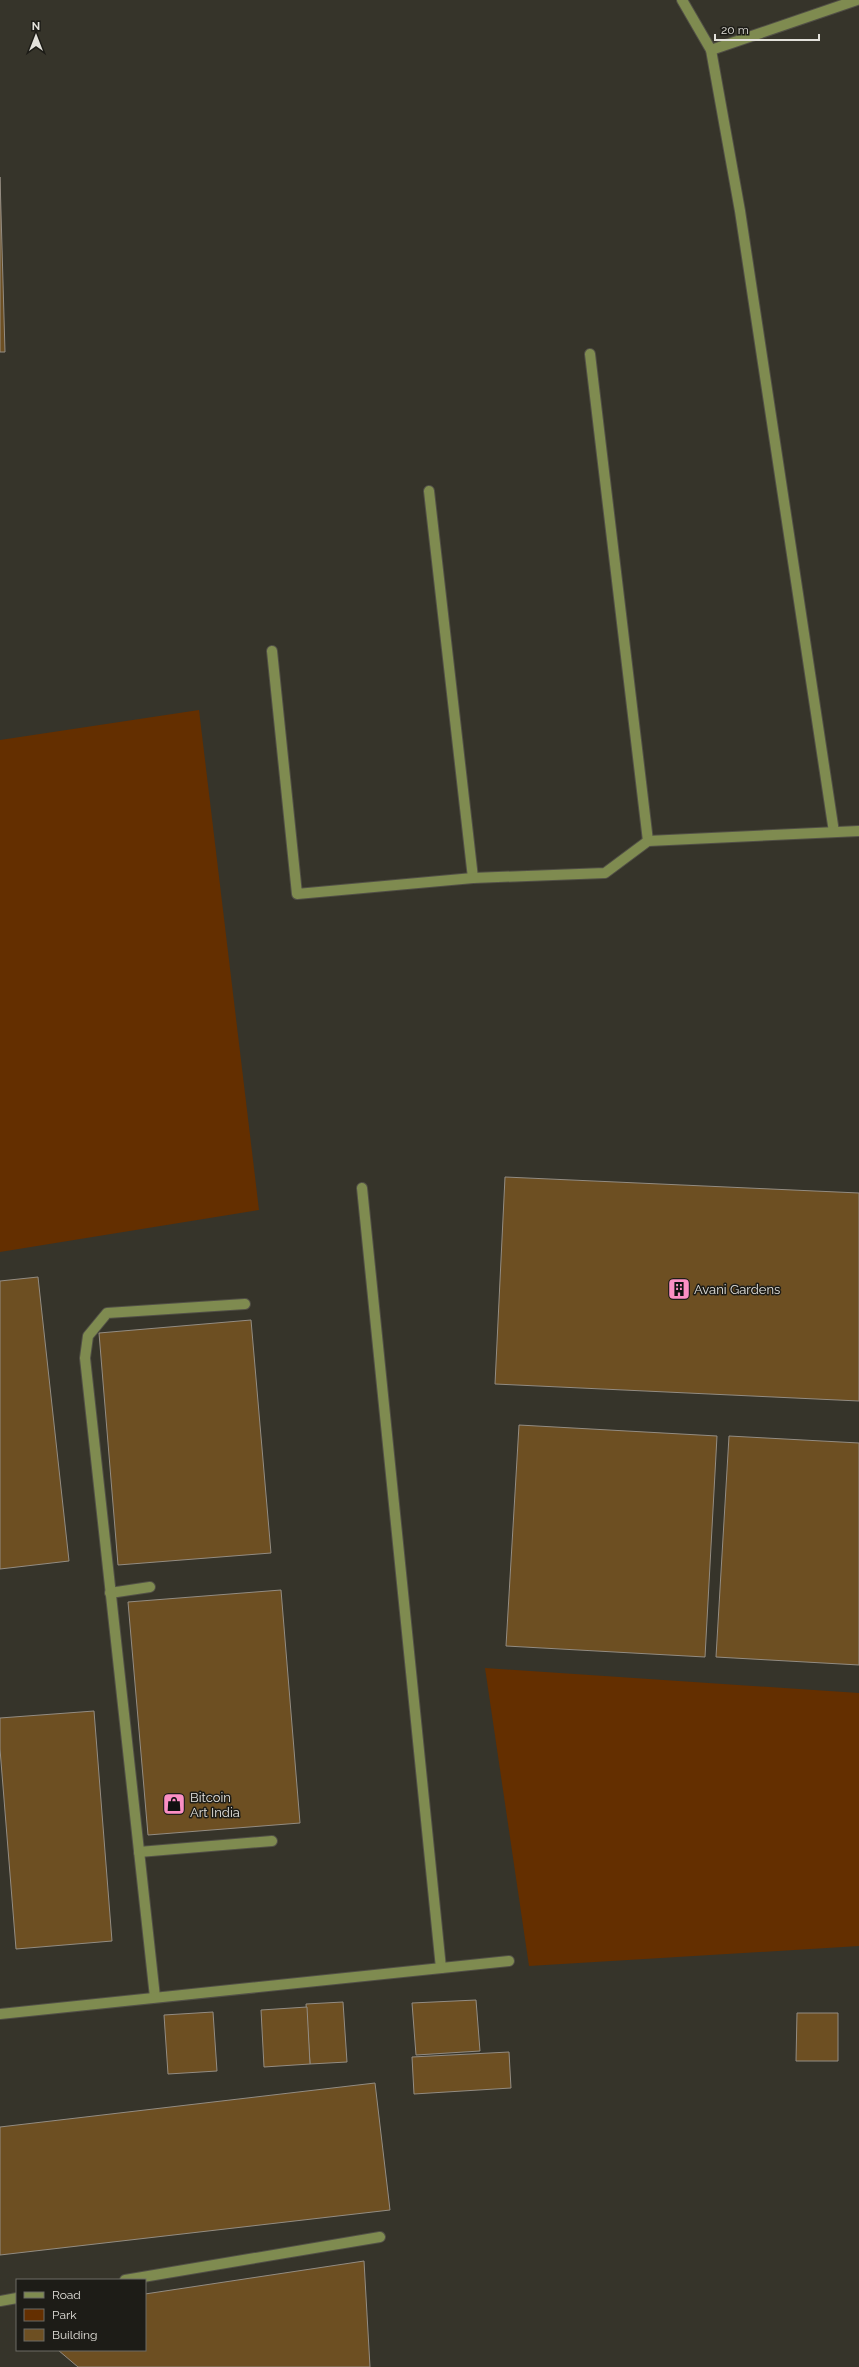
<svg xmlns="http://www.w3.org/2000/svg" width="859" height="2367" font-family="Raleway,sans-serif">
<rect width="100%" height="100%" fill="#36342a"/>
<g fill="#642f00">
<polygon points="199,710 259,1210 0,1252 0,740"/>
<polygon points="485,1668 859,1693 859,1946 529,1966"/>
</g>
<g fill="#6d4f22" stroke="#938c82">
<polygon points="0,177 5,352 0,352"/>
<polygon points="505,1177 859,1193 859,1401 495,1384"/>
<polygon points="38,1277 69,1561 0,1569 0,1281"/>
<polygon points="251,1320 271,1553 118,1565 99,1333"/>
<polygon points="519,1425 717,1436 705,1657 506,1646"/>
<polygon points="729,1436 859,1443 859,1665 716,1657"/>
<polygon points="281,1590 300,1823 148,1835 128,1602"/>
<polygon points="94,1711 112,1941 16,1949 0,1749 0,1718"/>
<polygon points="476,2000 480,2051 416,2055 412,2003"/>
<polygon points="343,2002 347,2062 310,2064 306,2004"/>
<polygon points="307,2007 310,2064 264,2067 261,2010"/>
<polygon points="213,2012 217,2071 168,2074 164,2015"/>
<polygon points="797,2013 838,2013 838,2061 796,2061"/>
<polygon points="509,2052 511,2088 414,2094 412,2057"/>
<polygon points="375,2083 390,2210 0,2255 0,2127"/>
<polygon points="364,2261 370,2367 78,2367 58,2350 145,2350 145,2294"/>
</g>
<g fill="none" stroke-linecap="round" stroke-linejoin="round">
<g stroke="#525046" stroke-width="12">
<g id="minor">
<polyline points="682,0 711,50 740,211 834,832"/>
<polyline points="711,50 857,0"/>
<polyline points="590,354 648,841"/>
<polyline points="429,491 473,878"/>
<polyline points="272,651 297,894 473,878 605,873 648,841 859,831"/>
<polyline points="362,1188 441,1968"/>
<polyline points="110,1593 150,1587"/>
<polyline points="139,1852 272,1841"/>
<polyline points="155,1997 85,1358 88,1336 107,1313 245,1304"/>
<polyline points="0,2014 509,1961"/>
<polyline points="125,2280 380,2237"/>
<polyline points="0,2301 17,2298"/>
</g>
</g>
<use href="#minor" stroke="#7f8b50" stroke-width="10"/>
</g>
<defs>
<g id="building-square" transform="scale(1.15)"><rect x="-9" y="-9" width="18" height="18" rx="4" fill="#fb8fc4" stroke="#1d1c17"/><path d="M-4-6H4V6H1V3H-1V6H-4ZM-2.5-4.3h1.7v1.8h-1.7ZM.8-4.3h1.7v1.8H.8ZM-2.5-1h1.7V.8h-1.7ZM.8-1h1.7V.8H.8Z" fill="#111"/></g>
<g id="shop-square" transform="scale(1.15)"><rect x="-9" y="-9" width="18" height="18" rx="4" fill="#fb8fc4" stroke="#1d1c17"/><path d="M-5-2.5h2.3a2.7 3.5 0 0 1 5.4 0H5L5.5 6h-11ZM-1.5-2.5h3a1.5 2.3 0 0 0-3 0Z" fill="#111"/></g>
</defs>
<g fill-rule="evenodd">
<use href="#building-square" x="679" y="1289"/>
<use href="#shop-square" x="174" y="1804"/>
</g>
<g text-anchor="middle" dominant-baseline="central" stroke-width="3" stroke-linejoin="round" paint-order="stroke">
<g font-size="13" fill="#e3e1db" stroke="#1d1c17" text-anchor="start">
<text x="694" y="1289">Avani Gardens</text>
<text x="190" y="1797">Bitcoin<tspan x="190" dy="15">Art India</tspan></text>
</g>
</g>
<rect x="16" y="2279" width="130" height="72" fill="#1d1c17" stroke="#6c6b65"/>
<rect x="24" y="2292" width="20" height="6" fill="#7f8b50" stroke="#6c6b65"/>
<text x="52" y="2299" font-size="12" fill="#e3e1db">Road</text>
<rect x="24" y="2309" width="20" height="12" fill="#642f00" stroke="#6c6b65"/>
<text x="52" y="2319" font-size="12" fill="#e3e1db">Park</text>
<rect x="24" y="2329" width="20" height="12" fill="#6d4f22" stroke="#6c6b65"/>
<text x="52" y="2339" font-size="12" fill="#e3e1db">Building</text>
<g transform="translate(36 36)" stroke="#1d1c17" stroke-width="3" paint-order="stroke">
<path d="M0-3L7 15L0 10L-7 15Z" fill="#e3e1db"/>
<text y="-6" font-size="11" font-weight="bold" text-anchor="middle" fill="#e3e1db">N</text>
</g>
<path d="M715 34v6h104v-6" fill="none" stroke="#e3e1db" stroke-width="2"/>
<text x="721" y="34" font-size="12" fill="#e3e1db" stroke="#1d1c17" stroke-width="3" paint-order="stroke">20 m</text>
</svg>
